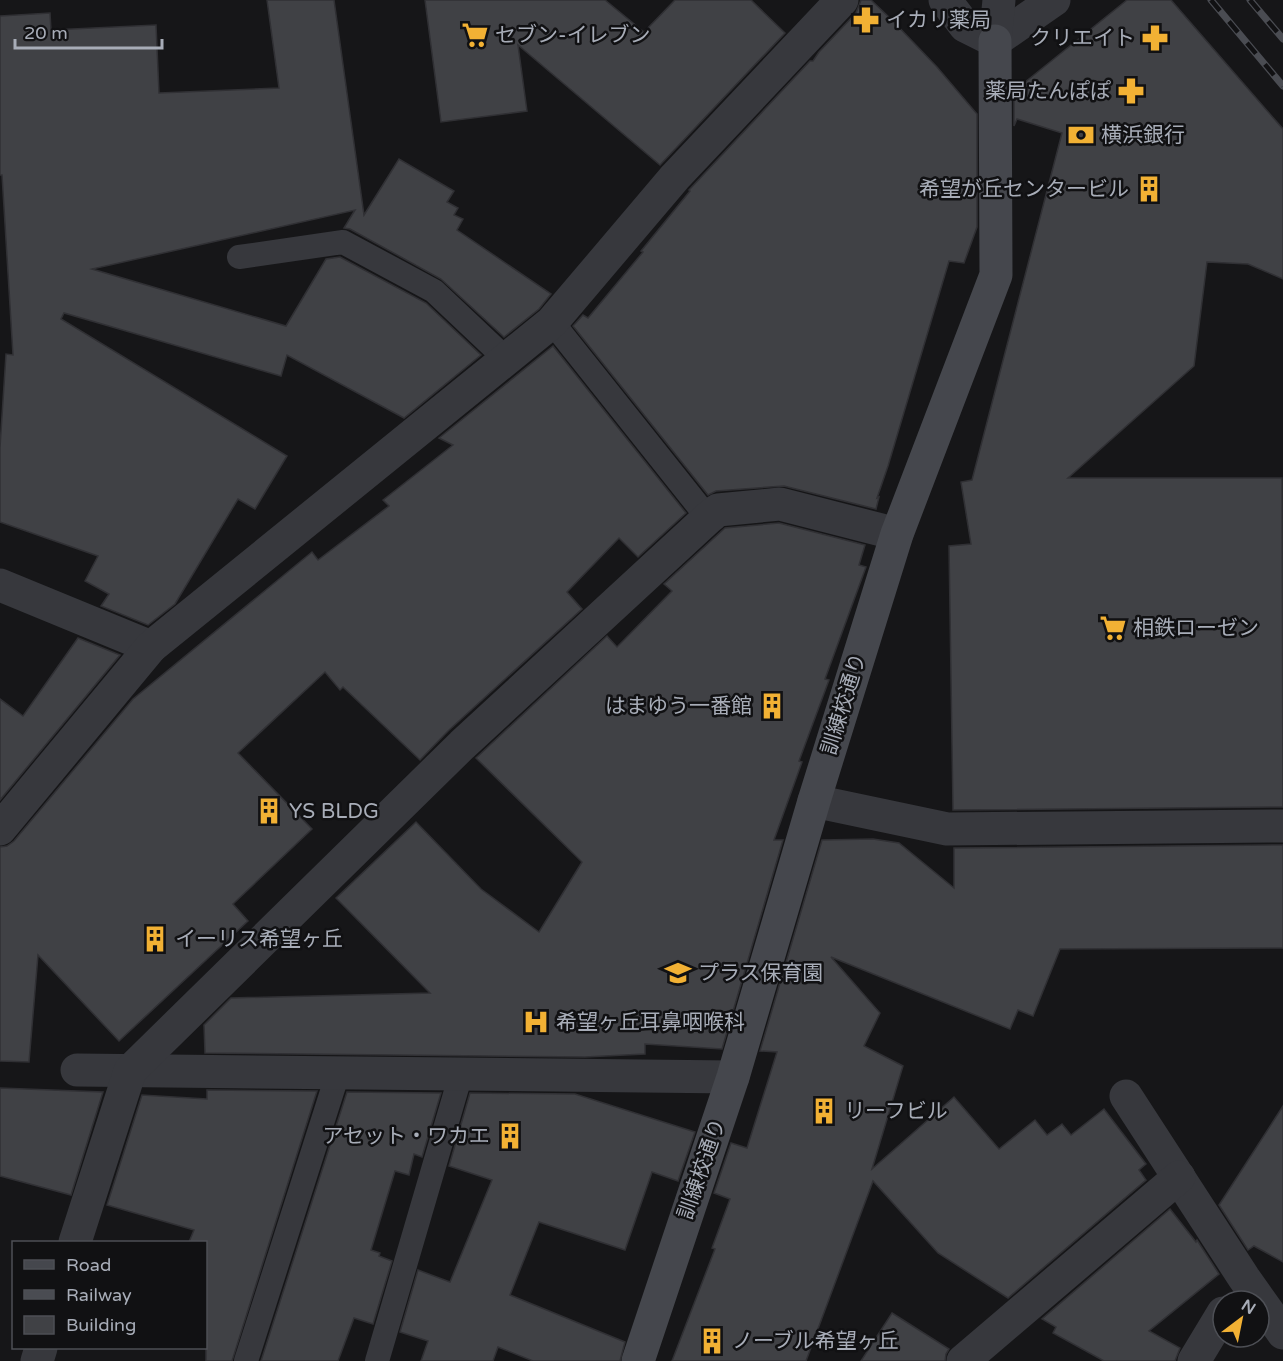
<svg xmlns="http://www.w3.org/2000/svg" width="1283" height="1361" font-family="'Varela Round','Noto Sans JP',sans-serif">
<rect width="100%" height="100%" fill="#161618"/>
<g fill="#404145" stroke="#303034" stroke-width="1.5">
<polygon points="267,0 334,0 364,215 399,159 454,191 447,202 458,208 454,215 463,219 457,230 551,294 539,309 504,337 441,279 350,229 344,228 355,210 92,269 286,326 326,259 340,257 426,303 481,355 404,418 287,355 281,376 64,313 61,319 287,456 255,509 238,499 175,604 148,625 101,606 109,594 85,581 98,556 0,522 0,447 6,354 13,355 2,175 0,175 0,16 50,13 51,30 156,25 159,93 279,88"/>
<polygon points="425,0 605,0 644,32 675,0 751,0 785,33 660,165 518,45 527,111 441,122"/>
<polygon points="861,0 871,0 892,20 937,67 977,114 977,227 964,263 949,261 888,466 877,498 879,497 876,509 784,486 716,491 708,495 573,326 583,315 588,318 643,252 641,251 690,191 689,190 810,61 813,61 819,52 856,13"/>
<polygon points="1127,0 1171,0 1283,129 1283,279 1248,264 1207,262 1194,366 1068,478 1282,478 1283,807 953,810 949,546 971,544 961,482 972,480 1062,133 1017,119 1014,126 1014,91"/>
<polygon points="553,346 686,513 638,557 619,538 567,592 582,609 448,731 420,760 343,687 340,690 325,672 238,753 312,829 233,904 248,921 119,1041 38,955 29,1062 0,1061 0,847 7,846 14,841 133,699 312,552 318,560 389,506 383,500 453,445 439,438"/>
<polygon points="779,523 865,545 859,565 866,567 825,679 829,680 799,761 802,762 774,840 783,840 722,1049 645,1044 645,1054 585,1057 205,1053 204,1025 231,998 430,993 336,898 416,822 481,889 539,932 582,862 476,758 607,636 617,647 672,591 664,584 725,528"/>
<polygon points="78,638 120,655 0,800 0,699 23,716"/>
<polygon points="873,839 899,843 954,888 954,848 1283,845 1283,948 1060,949 1033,1016 1018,1010 1010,1029 831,957 880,1013 864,1046 903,1066 872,1169 954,1097 999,1149 1035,1120 1047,1135 1062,1124 1071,1135 1104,1109 1146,1164 1139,1170 1146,1180 1008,1298 938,1253 873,1181 806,1361 672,1361 715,1249 712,1248 730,1199 714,1193 731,1143 747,1148 777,1052 760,1051 822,840"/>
<polygon points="0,1088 103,1092 71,1195 0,1176"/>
<polygon points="207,1090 317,1091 232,1361 206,1361 206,1242 189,1242 194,1230 107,1205 142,1095 207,1099"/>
<polygon points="347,1092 441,1093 422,1157 414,1154 409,1175 395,1171 371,1250 380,1253 379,1256 392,1261 373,1324 354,1318 338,1361 261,1361"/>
<polygon points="470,1093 575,1094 695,1132 678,1181 652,1172 625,1250 539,1222 510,1295 625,1342 620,1361 533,1361 498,1347 493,1361 421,1361 428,1341 400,1332 418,1270 450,1282 492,1180 449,1166"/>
<polygon points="1283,1106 1283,1262 1254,1246 1248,1250 1219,1205"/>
<polygon points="1170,1209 1196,1242 1197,1240 1219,1274 1149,1331 1180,1348 1175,1361 1104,1361 1053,1333 1056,1327 1042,1319"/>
<polygon points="892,1313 949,1349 946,1354 945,1361 861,1361"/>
</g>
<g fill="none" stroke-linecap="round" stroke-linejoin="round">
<g stroke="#37383d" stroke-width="24">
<polyline points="239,257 343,242 434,291 506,359"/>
<polyline points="552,322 708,518"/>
<polyline points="246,1361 338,1073"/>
<polyline points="377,1361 461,1074"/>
</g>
<g stroke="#37383d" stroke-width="33">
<polyline points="945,0 965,26 995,41"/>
<polyline points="995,41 1054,0"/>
<polyline points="995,41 999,0"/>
<polyline points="0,585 151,647"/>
<polyline points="814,801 947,829 1283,826"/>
<polyline points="0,829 151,647 552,322 675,177 842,0"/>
<polyline points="77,1070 733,1077"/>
<polyline points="1126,1096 1244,1278 1283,1333"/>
<polyline points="75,1242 130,1071 462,745 708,518 718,510 780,504 897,534"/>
<polyline points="37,1361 41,1348"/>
<polyline points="963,1361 1179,1177"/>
<polyline points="1194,1361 1223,1313"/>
</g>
<polyline stroke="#45474d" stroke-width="33" points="638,1361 733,1077 814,801 897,534 996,275 995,41"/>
<g stroke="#4a4c52" stroke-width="7">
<g id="rail">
<polyline points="1211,0 1283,86"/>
<polyline points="1250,0 1283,39"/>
</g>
</g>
<use href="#rail" stroke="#111113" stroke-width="4.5" stroke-dasharray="14" stroke-linecap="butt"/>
</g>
<defs>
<g id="pharmacy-bare" transform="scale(2.07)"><path d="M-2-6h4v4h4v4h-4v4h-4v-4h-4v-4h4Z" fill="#f2b134" stroke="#111113" stroke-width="2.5" paint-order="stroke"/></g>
<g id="supermarket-bare" transform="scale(2.07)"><path d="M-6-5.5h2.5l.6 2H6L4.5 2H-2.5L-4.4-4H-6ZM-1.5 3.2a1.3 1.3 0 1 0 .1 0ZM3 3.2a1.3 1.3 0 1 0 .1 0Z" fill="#f2b134" stroke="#111113" stroke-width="2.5" paint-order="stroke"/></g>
<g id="bank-bare" transform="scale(2.07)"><path d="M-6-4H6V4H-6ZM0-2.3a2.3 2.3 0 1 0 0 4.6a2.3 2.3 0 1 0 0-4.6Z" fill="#f2b134" stroke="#111113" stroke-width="2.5" paint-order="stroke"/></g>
<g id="building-bare" transform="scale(2.07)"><path d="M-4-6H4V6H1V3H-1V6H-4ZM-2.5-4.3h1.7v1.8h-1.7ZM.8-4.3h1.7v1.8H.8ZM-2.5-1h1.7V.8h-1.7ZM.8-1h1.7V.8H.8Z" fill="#f2b134" stroke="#111113" stroke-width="2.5" paint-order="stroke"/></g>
<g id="school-bare" transform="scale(2.07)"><path d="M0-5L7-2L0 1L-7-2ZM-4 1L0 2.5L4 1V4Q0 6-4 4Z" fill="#f2b134" stroke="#111113" stroke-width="2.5" paint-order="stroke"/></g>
<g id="hospital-bare" transform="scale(2.07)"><path d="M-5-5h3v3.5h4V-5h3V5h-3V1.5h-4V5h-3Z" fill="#f2b134" stroke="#111113" stroke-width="2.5" paint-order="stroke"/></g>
</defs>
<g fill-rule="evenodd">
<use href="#pharmacy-bare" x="866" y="20"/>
<use href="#supermarket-bare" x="475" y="35"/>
<use href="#pharmacy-bare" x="1155" y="38"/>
<use href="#pharmacy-bare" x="1131" y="91"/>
<use href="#bank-bare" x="1081" y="135"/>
<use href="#building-bare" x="1149" y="189"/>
<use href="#supermarket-bare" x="1113" y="628"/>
<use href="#building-bare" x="772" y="706"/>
<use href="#building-bare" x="269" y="811"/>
<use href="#building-bare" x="155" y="939"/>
<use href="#school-bare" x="678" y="973"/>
<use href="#hospital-bare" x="536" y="1022"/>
<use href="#building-bare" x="824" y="1111"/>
<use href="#building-bare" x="510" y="1136"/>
<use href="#building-bare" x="712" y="1341"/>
</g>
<g text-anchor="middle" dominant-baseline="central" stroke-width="5" stroke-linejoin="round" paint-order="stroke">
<g font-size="21" fill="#a8adb8" stroke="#111113" text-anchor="start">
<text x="886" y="20">イカリ薬局</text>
<text x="495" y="35">セブン-イレブン</text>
<text x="1135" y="38" text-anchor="end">クリエイト</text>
<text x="1111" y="91" text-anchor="end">薬局たんぽぽ</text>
<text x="1101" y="135">横浜銀行</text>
<text x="1129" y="189" text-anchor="end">希望が丘センタービル</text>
<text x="1133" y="628">相鉄ローゼン</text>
<text x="752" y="706" text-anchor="end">はまゆう一番館</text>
<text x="289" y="811">YS BLDG</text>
<text x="175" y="939">イーリス希望ヶ丘</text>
<text x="698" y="973">プラス保育園</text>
<text x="556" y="1022">希望ヶ丘耳鼻咽喉科</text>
<text x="844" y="1111">リーフビル</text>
<text x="490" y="1136" text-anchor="end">アセット・ワカエ</text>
<text x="732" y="1341">ノーブル希望ヶ丘</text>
</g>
<g font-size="21" fill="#a8adb8" stroke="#111113">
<text transform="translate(844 704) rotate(-73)">訓練校通り</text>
<text transform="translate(702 1169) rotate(-71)">訓練校通り</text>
</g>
</g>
<rect x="12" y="1241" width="195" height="108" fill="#111113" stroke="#4d4f55" stroke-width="1.5"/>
<rect x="24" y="1260" width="30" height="9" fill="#45474d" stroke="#4d4f55" stroke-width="1.5"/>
<text x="66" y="1271" font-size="18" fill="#a8adb8">Road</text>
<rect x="24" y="1290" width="30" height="9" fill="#4a4c52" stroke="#4d4f55" stroke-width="1.5"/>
<text x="66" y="1301" font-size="18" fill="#a8adb8">Railway</text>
<rect x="24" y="1316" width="30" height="18" fill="#404145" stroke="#4d4f55" stroke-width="1.5"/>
<text x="66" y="1331" font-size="18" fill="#a8adb8">Building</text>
<g transform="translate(1241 1319) rotate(32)"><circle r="28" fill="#111113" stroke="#4d4f55" stroke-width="1.5"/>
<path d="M0-4.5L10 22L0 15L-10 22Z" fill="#f2b134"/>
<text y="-9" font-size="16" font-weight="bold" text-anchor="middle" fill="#a8adb8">N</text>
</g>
<path d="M15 39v9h147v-9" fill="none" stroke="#a8adb8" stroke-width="3"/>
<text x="24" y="39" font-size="18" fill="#a8adb8" stroke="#111113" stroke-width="4.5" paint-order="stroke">20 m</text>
</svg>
